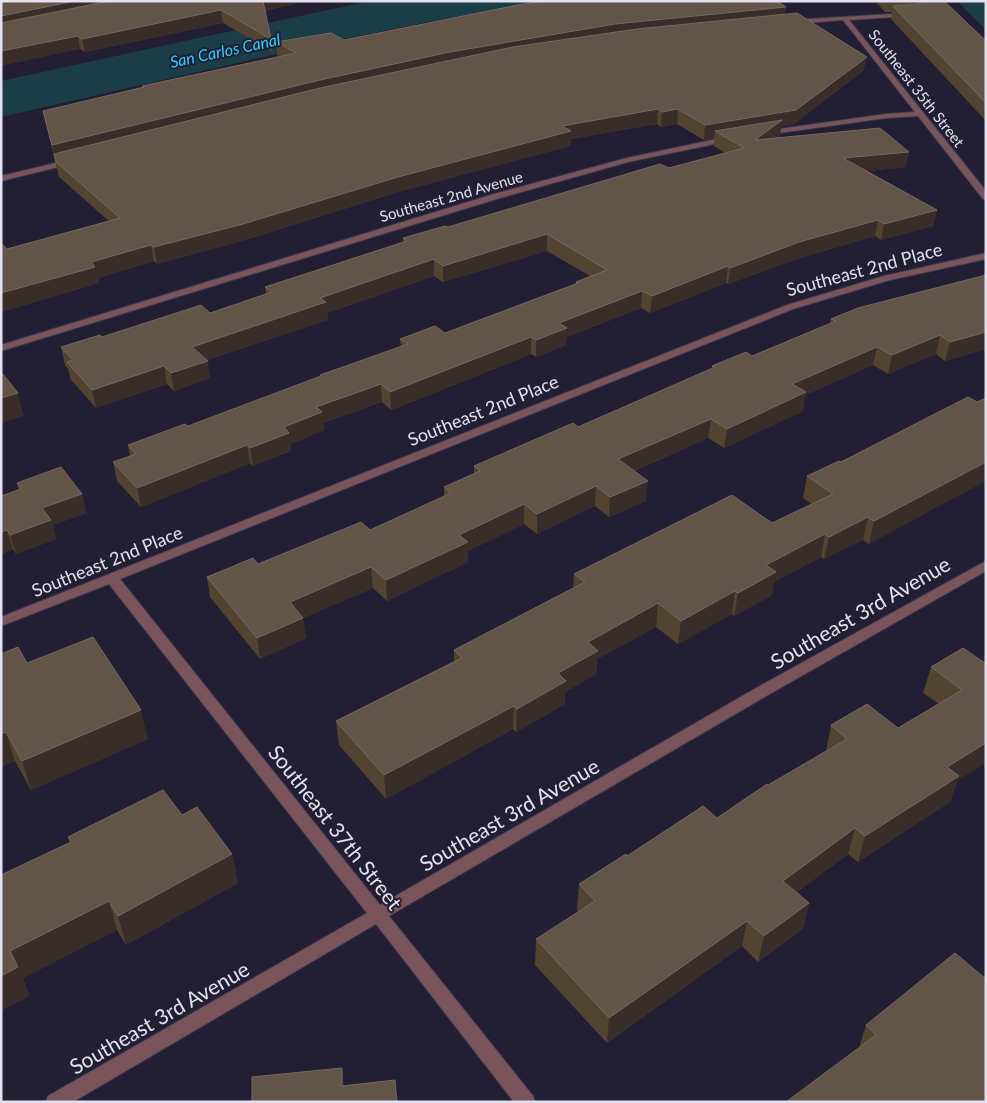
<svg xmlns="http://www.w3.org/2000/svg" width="987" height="1103" font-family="Lato,sans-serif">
<rect width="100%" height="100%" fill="#221e33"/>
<g fill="#1a3d48">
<polygon points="369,1 567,1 448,18 334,41 1,117 1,81"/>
<polygon points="957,1 986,1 986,30"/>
</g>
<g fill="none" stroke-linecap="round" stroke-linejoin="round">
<g stroke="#3d394d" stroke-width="2">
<g id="minor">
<polygon points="909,13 909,15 907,16 849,20 986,191 986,199 983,199 918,116 886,118 765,135 761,133 765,131 886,114 915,112 843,20 792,24 789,22 792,20"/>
<polygon points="731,136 734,136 734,140 628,162 500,198 1,351 1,345 494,194 627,158"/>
<polygon points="72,159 75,159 75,163 1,181 1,176"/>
<polygon points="986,253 986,259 890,280 793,309 120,579 380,905 758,687 986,561 986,571 768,695 389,916 533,1096 535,1102 514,1102 376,924 73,1102 46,1102 48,1096 367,913 109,584 1,626 1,617 787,305 884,276"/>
</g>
</g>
<use href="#minor" fill="#79545b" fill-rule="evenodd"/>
</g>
<g fill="#534331">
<polygon points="1,1 306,1 265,11 271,39 272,52 223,23 85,52"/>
<polygon points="875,1 944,1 986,41 986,121 891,19 892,12 885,12"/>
<polygon points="785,15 864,70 794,124 781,126 780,135 776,138 906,167 866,171 937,210 933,226 881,240 875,236 797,259 728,284 726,283 650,313 641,308 567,337 566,345 536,357 531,354 391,410 382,402 323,423 324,430 291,444 291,451 253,466 250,463 141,507 117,481 113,462 130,456 128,445 188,426 320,377 320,375 401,347 400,339 445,333 575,284 576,282 590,276 547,251 443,282 434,276 327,313 328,320 207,360 210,378 174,391 167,384 96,408 71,380 68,369 65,365 61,347 210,313 266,294 265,287 403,242 403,238 448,227 725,153 714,146 714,138 704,140 677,124 661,127 657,124 571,139 570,146 398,192 245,240 157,264 154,261 98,278 99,283 1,312 1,243 7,249 109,221 59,177 43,111 142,88 142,86 280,57 277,55 276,42 344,40"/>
<polygon points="986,275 986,349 945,361 936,354 888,374 873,365 805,395 803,411 724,448 708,438 634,471 646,501 609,517 595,506 537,534 524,524 468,551 468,562 387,601 373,588 303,618 306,638 260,659 210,597 207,577 258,564 370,530 444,497 444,487 474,474 474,466 578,427 712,369 712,366 752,356 830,324 831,319"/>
<polygon points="968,397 869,544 863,540 824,559 821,557 774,582 772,595 734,616 732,614 678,644 656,627 597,659 596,674 565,692 565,704 516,732 513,729 386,799 339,745 336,721 454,661 454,650 573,588 574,574 772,523 812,504 803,498 807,476 841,462"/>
<polygon points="17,483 82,494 86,513 53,525 56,539 16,554 13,549 1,554 1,496 19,490"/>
<polygon points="963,648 957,781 950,802 858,862 848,854 797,892 809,903 803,929 758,962 742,946 607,1043 535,965 536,939 578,912 577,910 579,884 627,856 717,818 768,785 826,751 831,725 898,728 939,704 923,693 931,667"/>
<polygon points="1,654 27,663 148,739 31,790 15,761 1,767"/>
<polygon points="182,815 232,854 238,883 126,945 117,930 23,978 29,996 1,1010 1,875 70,842 68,837"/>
<polygon points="986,979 859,1048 866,1025"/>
</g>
<g fill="#392d29">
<polygon points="75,1 139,1 1,29 1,16"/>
<polygon points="263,1 306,1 264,11"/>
<polygon points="786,7 785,20 55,160 52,145 320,80 450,52 615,24"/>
<polygon points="221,10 223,23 85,52 82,39"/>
<polygon points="78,36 80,49 1,66 1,51"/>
<polygon points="867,57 864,70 794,124 781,126 780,135 753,155 755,140 715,131 714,138 704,140 705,125"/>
<polygon points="658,109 657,124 571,139 570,146 398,192 245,240 157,264 154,247 562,126"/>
<polygon points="678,109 677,124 661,127 662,112"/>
<polygon points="909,152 906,167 841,174 843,158"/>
<polygon points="937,210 933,226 881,240 884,224"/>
<polygon points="878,220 875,236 797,259 728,284 730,268 799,242"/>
<polygon points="547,234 547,251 443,282 443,266"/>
<polygon points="151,245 154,261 98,278 99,283 1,312 1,293 91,262"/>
<polygon points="434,259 434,276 327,313 328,320 195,364 192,347 320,298"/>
<polygon points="728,266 726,283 650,313 652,296"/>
<polygon points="642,291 641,308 567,337 566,345 536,357 536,340 559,323"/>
<polygon points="986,332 986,349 945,361 950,342"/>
<polygon points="940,335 936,354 888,374 892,355"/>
<polygon points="531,337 531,354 391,410 390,392"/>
<polygon points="877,347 873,365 805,395 803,411 724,448 727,429 792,384"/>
<polygon points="208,361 210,378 174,391 171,373"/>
<polygon points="164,366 167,384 96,408 92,390"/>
<polygon points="381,384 382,402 323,423 324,430 291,444 291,451 253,466 250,448 316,407"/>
<polygon points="18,393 24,416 1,423 1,398"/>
<polygon points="711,419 708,438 617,478 618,459"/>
<polygon points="247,445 250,463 141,507 137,488"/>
<polygon points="986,462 986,481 869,544 874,521"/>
<polygon points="648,481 646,501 609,517 610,497"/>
<polygon points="596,486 595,506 537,534 537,514"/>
<polygon points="82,494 86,513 53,525 56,539 16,554 10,535 42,508"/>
<polygon points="524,504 524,524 468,551 468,562 387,601 386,580 459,535"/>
<polygon points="868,517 863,540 824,559 829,537"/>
<polygon points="7,530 13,549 1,554 1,532"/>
<polygon points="825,534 821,557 774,582 772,595 734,616 738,593 766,565"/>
<polygon points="371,567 373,588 303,618 306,638 260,659 257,638 290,602"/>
<polygon points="735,591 732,614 678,644 681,621"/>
<polygon points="658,603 656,627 597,659 596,674 565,692 565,704 516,732 517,709 558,673 588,642"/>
<polygon points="514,706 513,729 386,799 384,775"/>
<polygon points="141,710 148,739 31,790 22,761"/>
<polygon points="6,732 15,761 1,767 1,734"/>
<polygon points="986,743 986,763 957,781 950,802 858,862 865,836 947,767"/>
<polygon points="855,828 848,854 777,907 783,881"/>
<polygon points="232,854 238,883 126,945 118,916"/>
<polygon points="109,901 117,930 23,978 29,996 1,1010 1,976 10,951"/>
<polygon points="809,903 803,929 758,962 764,936"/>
<polygon points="747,921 742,946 607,1043 609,1018"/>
<polygon points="342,1068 345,1096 342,1086"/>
</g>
<g fill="#625446" stroke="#766a60">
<polygon points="1,1 75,1 1,16"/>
<polygon points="109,1 263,1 271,39 221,10 82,39 78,36 1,51 1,23"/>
<polygon points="545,1 777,1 786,7 615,24 450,52 320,80 52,145 43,111 144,87 142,86 296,53 276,42 331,33 344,40 518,5"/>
<polygon points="920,1 944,1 986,41 986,103 893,6 920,4"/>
<polygon points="797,13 867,57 796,110 705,125 678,109 662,112 658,109 562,126 571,131 398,177 243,224 154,247 151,245 91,262 95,267 1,293 1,243 7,249 120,218 56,162 54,154 320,88 513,47 637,29"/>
<polygon points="782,120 755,140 880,128 909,152 843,158 937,210 884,224 878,220 799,242 730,268 728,266 652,296 642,291 559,323 567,328 536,340 531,337 390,392 381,384 316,407 322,412 284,427 289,433 250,448 247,445 137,488 113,462 136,454 128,445 185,424 188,426 321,376 320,375 408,344 400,339 435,326 445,333 578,283 576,282 607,270 547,234 443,266 434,259 320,298 326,302 192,347 208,361 171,373 164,366 92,390 67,362 73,360 61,347 100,335 102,337 201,305 210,313 272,292 265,287 407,241 403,238 445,226 448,227 660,164 669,168 744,148 715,131"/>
<polygon points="986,275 986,332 950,342 940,335 892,355 877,347 792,384 806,392 727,429 711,419 618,459 648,481 610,497 596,486 537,514 524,504 459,535 468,542 386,580 371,567 290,602 303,618 257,638 207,577 253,558 258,564 361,522 370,530 451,493 444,487 480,471 474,466 573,423 578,427 715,367 712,366 746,352 752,356 836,321 831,319 858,308"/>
<polygon points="1,372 18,393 1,398"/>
<polygon points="968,397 977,402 986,398 986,462 874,521 868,517 829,537 825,534 766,565 776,572 738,593 735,591 681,621 658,603 588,642 598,651 558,673 566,681 517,709 514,706 384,775 336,721 462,658 454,650 585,582 574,574 732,495 772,523 833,494 807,476 839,461 841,462"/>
<polygon points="61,467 82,494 42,508 51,520 10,535 7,530 1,532 1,496 21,489 17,483"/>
<polygon points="93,637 141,710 22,761 6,732 1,734 1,654 18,647 27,663"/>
<polygon points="963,648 985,663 986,663 986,743 947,767 959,776 865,836 855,828 783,881 809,903 764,936 747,921 609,1018 536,939 595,901 579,884 626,854 627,856 703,806 717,818 767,784 768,785 847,739 831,725 867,704 898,728 962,690 931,667"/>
<polygon points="163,790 182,815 197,807 232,854 118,916 109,901 10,951 18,967 1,976 1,875 71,842 68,837"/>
<polygon points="955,953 986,979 986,1102 786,1102 876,1035 866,1025"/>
<polygon points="342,1068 342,1086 395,1080 397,1102 252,1102 252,1077"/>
</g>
<g text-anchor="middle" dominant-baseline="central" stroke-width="4" stroke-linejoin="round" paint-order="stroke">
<g font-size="15" fill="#e3e1f0" stroke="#221e33">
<text transform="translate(917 88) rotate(52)">Southeast 35th Street</text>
<text transform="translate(451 196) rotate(-16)">Southeast 2nd Avenue</text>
</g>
<g font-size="16" font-style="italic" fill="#2ad3ff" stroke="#221e33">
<text transform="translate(225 50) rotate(-12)">San Carlos Canal</text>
</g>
<g font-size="18" fill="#e3e1f0" stroke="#221e33">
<text transform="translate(864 269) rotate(-15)">Southeast 2nd Place</text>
<text transform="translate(483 410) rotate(-22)">Southeast 2nd Place</text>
<text transform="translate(107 561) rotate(-22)">Southeast 2nd Place</text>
</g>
<g font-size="21" fill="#e3e1f0" stroke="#221e33">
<text transform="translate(860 612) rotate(-30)">Southeast 3rd Avenue</text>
<text transform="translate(509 814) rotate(-30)">Southeast 3rd Avenue</text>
<text transform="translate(336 827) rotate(52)">Southeast 37th Street</text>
<text transform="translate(159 1017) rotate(-30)">Southeast 3rd Avenue</text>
</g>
</g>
<rect width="987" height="1103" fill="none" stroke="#e3e1f0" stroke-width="5"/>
</svg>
